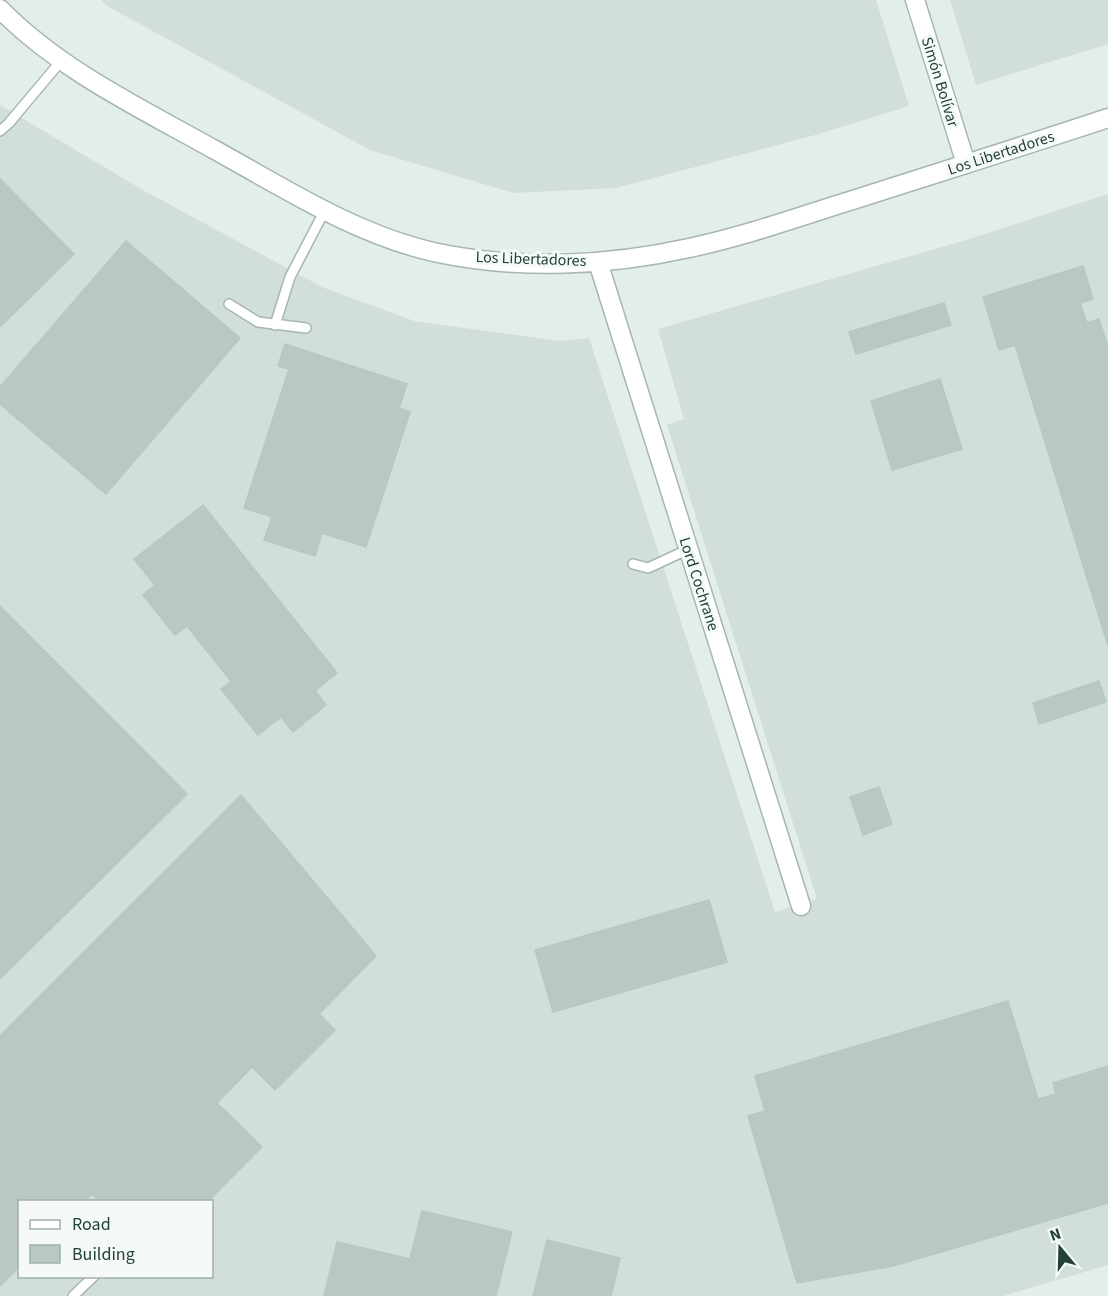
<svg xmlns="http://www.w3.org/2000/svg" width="1108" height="1296" font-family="'Source Sans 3',sans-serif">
<rect width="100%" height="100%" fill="#e4eee9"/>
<g fill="#d2ded8" fill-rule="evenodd">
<polygon points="101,0 876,0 909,106 819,134 616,188 513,193 370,150 107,6"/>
<polygon points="950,0 1108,0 1108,44 976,85"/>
<path d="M0 105 141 189 322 287 414 321 559 341 589 338 775 912 817 899 667 425 684 419 658 329 966 240 1108 194V1265L1003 1296H0ZM20 1202H212V1276H20Z"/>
</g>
<g fill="#b9c9c2" stroke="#b6c8c0" stroke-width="1.5">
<polygon points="0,179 74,254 0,327"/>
<polygon points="126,241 240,338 106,494 0,404 0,387"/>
<polygon points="1083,266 1093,299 1080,303 1087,323 1099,319 1108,347 1108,646 1015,345 999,350 983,297"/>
<polygon points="944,303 951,325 856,354 849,332"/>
<polygon points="285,344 407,384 399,408 410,412 366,547 322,533 315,556 264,540 272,517 244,508 289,369 278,366"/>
<polygon points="940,379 962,449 892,470 871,401"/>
<polygon points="203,505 337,673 315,691 326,705 293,732 281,717 258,735 221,689 231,681 187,626 175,635 143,595 155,585 134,559"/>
<polygon points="0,606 187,794 0,979"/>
<polygon points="1099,681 1106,702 1039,724 1033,703"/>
<polygon points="879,787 892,824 863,835 850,797"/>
<polygon points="241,795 376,956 319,1014 335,1030 275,1090 252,1067 217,1103 262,1147 207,1202 99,1202 92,1194 84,1202 20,1202 20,1266 0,1286 0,1036"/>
<polygon points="709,900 727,962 553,1012 535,950"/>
<polygon points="1008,1001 1038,1099 1056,1094 1053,1083 1108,1066 1108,1203 893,1266 797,1283 748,1116 765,1111 755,1076"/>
<polygon points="422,1211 512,1232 496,1296 324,1296 337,1242 410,1259"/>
<polygon points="547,1240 620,1258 611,1296 533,1296"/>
</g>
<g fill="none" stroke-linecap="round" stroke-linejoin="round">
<g stroke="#a6b7b0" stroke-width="12">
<g id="lane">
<polyline points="0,131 9,123 61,61"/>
<polyline points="229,304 258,322 306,328"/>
<polyline points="275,325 290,277 325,210"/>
<polyline points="633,564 648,568 689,549"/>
<polyline points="73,1296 94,1276"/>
</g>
</g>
<g stroke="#a6b7b0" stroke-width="21">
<g id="street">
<polyline points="915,0 966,164"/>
<path d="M0 9C60 70 140 108 215 150 286 189 358 236 438 253 520 270 608 266 689 248 746 236 801 216 856 199 940 172 1024 146 1108 118"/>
<polyline points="598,262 801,906"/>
</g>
</g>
<use href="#lane" stroke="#fff" stroke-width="9"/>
<use href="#street" stroke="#fff" stroke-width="18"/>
</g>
<g text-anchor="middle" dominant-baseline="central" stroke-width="6" stroke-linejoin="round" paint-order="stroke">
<g font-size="16" fill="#234137" stroke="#f5faf8">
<text transform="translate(940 82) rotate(73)">Simón Bolívar</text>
<text transform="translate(1001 153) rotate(-18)">Los Libertadores</text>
<text transform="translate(531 259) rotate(2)">Los Libertadores</text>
<text transform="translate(699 584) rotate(72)">Lord Cochrane</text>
</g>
</g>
<rect x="18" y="1200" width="195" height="78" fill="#f5faf8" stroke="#a1b0ab" stroke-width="1.5"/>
<rect x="30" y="1220" width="30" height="9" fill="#ffffff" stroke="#a1b0ab" stroke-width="1.5"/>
<text x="72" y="1230" font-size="18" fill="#234137">Road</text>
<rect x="30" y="1245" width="30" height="18" fill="#b9c9c2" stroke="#a1b0ab" stroke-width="1.5"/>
<text x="72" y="1260" font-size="18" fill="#234137">Building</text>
<g transform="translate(1060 1248) rotate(341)" stroke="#f5faf8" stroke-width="4.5" paint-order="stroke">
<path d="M0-4.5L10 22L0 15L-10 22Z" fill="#234137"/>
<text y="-9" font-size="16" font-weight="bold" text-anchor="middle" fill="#234137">N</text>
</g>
</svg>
